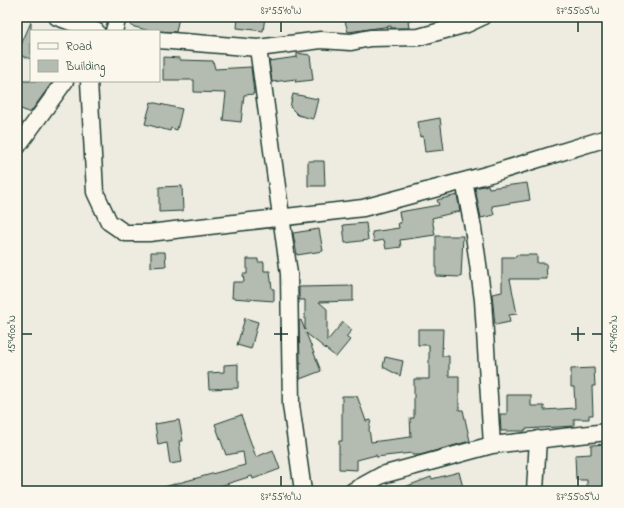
<svg xmlns="http://www.w3.org/2000/svg" width="624" height="508" font-family="'Indie Flower',sans-serif">
<style>
.building{fill:#b4bbb0;stroke:#1f3d34}
.lines{fill:none;stroke-linecap:round;stroke-linejoin:round}
.minor-casing{stroke:#1f3d34;stroke-width:19}
.minor{stroke:#fbf7ec;stroke-width:16}
.ticks{fill:none;stroke:#1f3d34;stroke-width:1.5}
.neatline{fill:none;stroke:#1f3d34;stroke-width:1.5}
.ticks-label{font-size:10px;text-anchor:middle;fill:#1f3d34}
</style>
<rect width="100%" height="100%" fill="#eeece1"/>
<filter id="ink" filterUnits="userSpaceOnUse"><feTurbulence type="fractalNoise" baseFrequency=".025" numOctaves="2"/><feDisplacementMap in="SourceGraphic" scale="8" xChannelSelector="R" yChannelSelector="G"/><feConvolveMatrix kernelMatrix="1 2 1 2 8 2 1 2 1" color-interpolation-filters="sRGB"/></filter>
<g filter="url(#ink)">
<path class="building" d="M 132,17 L 179,17 L 176,32 L 150,31 L 131,26 Z
M 238,17 L 265,17 L 263,31 L 237,28 Z
M 358,17 L 410,17 L 410,21 L 408,21 L 409,28 L 391,28 L 391,26 L 348,32 L 345,21 Z
M 31,22 L 31,59 L 17,54 Z
M 297,53 L 310,55 L 313,80 L 295,82 L 296,79 L 272,82 L 269,61 L 297,57 Z
M 163,57 L 180,58 L 180,60 L 213,61 L 215,69 L 251,67 L 254,94 L 244,95 L 241,122 L 223,120 L 226,93 L 194,92 L 194,80 L 163,80 Z
M 17,81 L 53,81 L 30,113 L 17,107 Z
M 293,94 L 318,99 L 313,119 L 298,115 L 290,107 Z
M 151,102 L 182,109 L 177,130 L 171,128 L 170,131 L 145,124 Z
M 440,118 L 444,150 L 425,152 L 423,136 L 420,137 L 418,122 Z
M 308,161 L 324,161 L 325,186 L 308,186 Z
M 527,183 L 530,200 L 492,206 L 494,215 L 481,218 L 475,188 L 488,185 L 489,188 Z
M 182,186 L 183,211 L 159,212 L 159,187 Z
M 457,195 L 460,211 L 432,218 L 435,235 L 400,240 L 401,247 L 386,249 L 384,240 L 374,242 L 372,232 L 399,228 L 398,223 L 401,223 L 399,212 L 439,205 L 437,200 Z
M 366,223 L 368,240 L 345,243 L 343,225 Z
M 319,229 L 323,251 L 297,255 L 293,233 Z
M 436,236 L 463,236 L 461,277 L 436,276 Z
M 151,252 L 165,252 L 166,266 L 151,267 Z
M 516,255 L 537,255 L 537,263 L 546,263 L 547,279 L 510,279 L 517,314 L 509,315 L 510,322 L 495,325 L 492,294 L 502,292 L 502,257 L 516,257 Z
M 247,259 L 258,259 L 258,262 L 264,262 L 264,271 L 270,271 L 272,289 L 274,289 L 274,301 L 232,298 L 233,282 L 244,282 L 243,274 L 247,274 Z
M 353,286 L 353,301 L 319,302 L 327,309 L 327,341 L 343,322 L 352,330 L 346,337 L 350,340 L 336,357 L 306,333 L 321,371 L 300,379 L 300,363 L 302,363 L 300,363 L 299,321 L 301,320 L 305,330 L 305,300 L 299,300 L 299,287 Z
M 245,318 L 258,322 L 251,349 L 237,345 Z
M 418,329 L 443,329 L 442,356 L 449,356 L 449,376 L 459,376 L 459,410 L 463,410 L 470,441 L 420,455 L 412,455 L 412,453 L 376,457 L 376,455 L 357,460 L 357,470 L 339,469 L 339,441 L 342,441 L 342,396 L 357,396 L 366,421 L 371,420 L 369,429 L 371,442 L 411,437 L 410,418 L 414,418 L 414,379 L 429,379 L 429,345 L 418,345 Z
M 385,357 L 403,361 L 400,376 L 383,367 Z
M 238,364 L 238,388 L 209,389 L 208,373 L 224,372 L 224,365 Z
M 594,368 L 595,386 L 592,386 L 593,415 L 589,415 L 589,419 L 574,419 L 574,426 L 525,429 L 525,431 L 501,431 L 500,414 L 507,414 L 507,395 L 531,395 L 531,406 L 544,406 L 544,410 L 575,408 L 574,387 L 571,387 L 571,369 Z
M 241,415 L 256,457 L 273,450 L 280,469 L 253,479 L 252,476 L 204,491 L 161,491 L 160,488 L 245,465 L 243,452 L 226,455 L 215,424 Z
M 179,420 L 183,441 L 179,441 L 182,462 L 170,464 L 167,443 L 158,445 L 155,424 Z
M 607,444 L 607,482 L 604,483 L 604,491 L 587,491 L 587,480 L 576,480 L 575,455 L 591,454 L 591,445 Z
M 459,472 L 464,491 L 397,491 L 397,490 L 431,477 L 432,479 Z"/>
<g class="lines">
<defs>
<path id="minor" d="M 57,17 L 96,31
M 114,31 L 118,17
M 159,40 L 258,48 L 321,40 L 351,42 L 370,38 L 419,37 L 467,24 L 482,17
M 258,48 L 289,274 L 291,405 L 303,491
M 89,81 L 95,192 L 109,222 L 125,233 L 149,233 L 363,208 L 490,174 L 607,138
M 17,147 L 65,81
M 464,181 L 473,228 L 483,300 L 492,445
M 353,491 L 382,475 L 492,445 L 607,432
M 535,491 L 538,439"/>
</defs>
<use href="#minor" class="minor-casing"/>
<use href="#minor" class="minor"/>
</g>
</g>
<path class="ticks" d="M 281,22 L 281,32M 578,22 L 578,32M 281,327 L 281,341M 578,327 L 578,341M 22,334 L 32,334M 274,334 L 288,334M 571,334 L 585,334M 592,334 L 602,334M 281,476 L 281,486M 578,476 L 578,486"/>
<rect width="624" height="508" fill="none" stroke="#fbf7ec" stroke-width="44"/>
<rect x="30" y="30" width="130" height="52" fill="#fbf7ec" stroke="#a3ada2"/>
<rect x="38" y="43" width="20" height="6" fill="#fbf7ec" stroke="#a3ada2"/>
<text x="66" y="50" font-size="12" fill="#1f3d34">Road</text>
<rect x="38" y="60" width="20" height="12" fill="#b4bbb0" stroke="#a3ada2"/>
<text x="66" y="70" font-size="12" fill="#1f3d34">Building</text>
<rect x="22" y="22" width="580" height="464" class="neatline"/>
<g class="ticks-label">
<text x="281" y="14">87°55'10"W</text>
<text x="578" y="14">87°55'05"W</text>
<text transform="translate(11 334) rotate(-90)" y="4">15°49'00"N</text>
<text transform="translate(613 334) rotate(-90)" y="4">15°49'00"N</text>
<text x="281" y="500">87°55'10"W</text>
<text x="578" y="500">87°55'05"W</text>
</g>
</svg>
